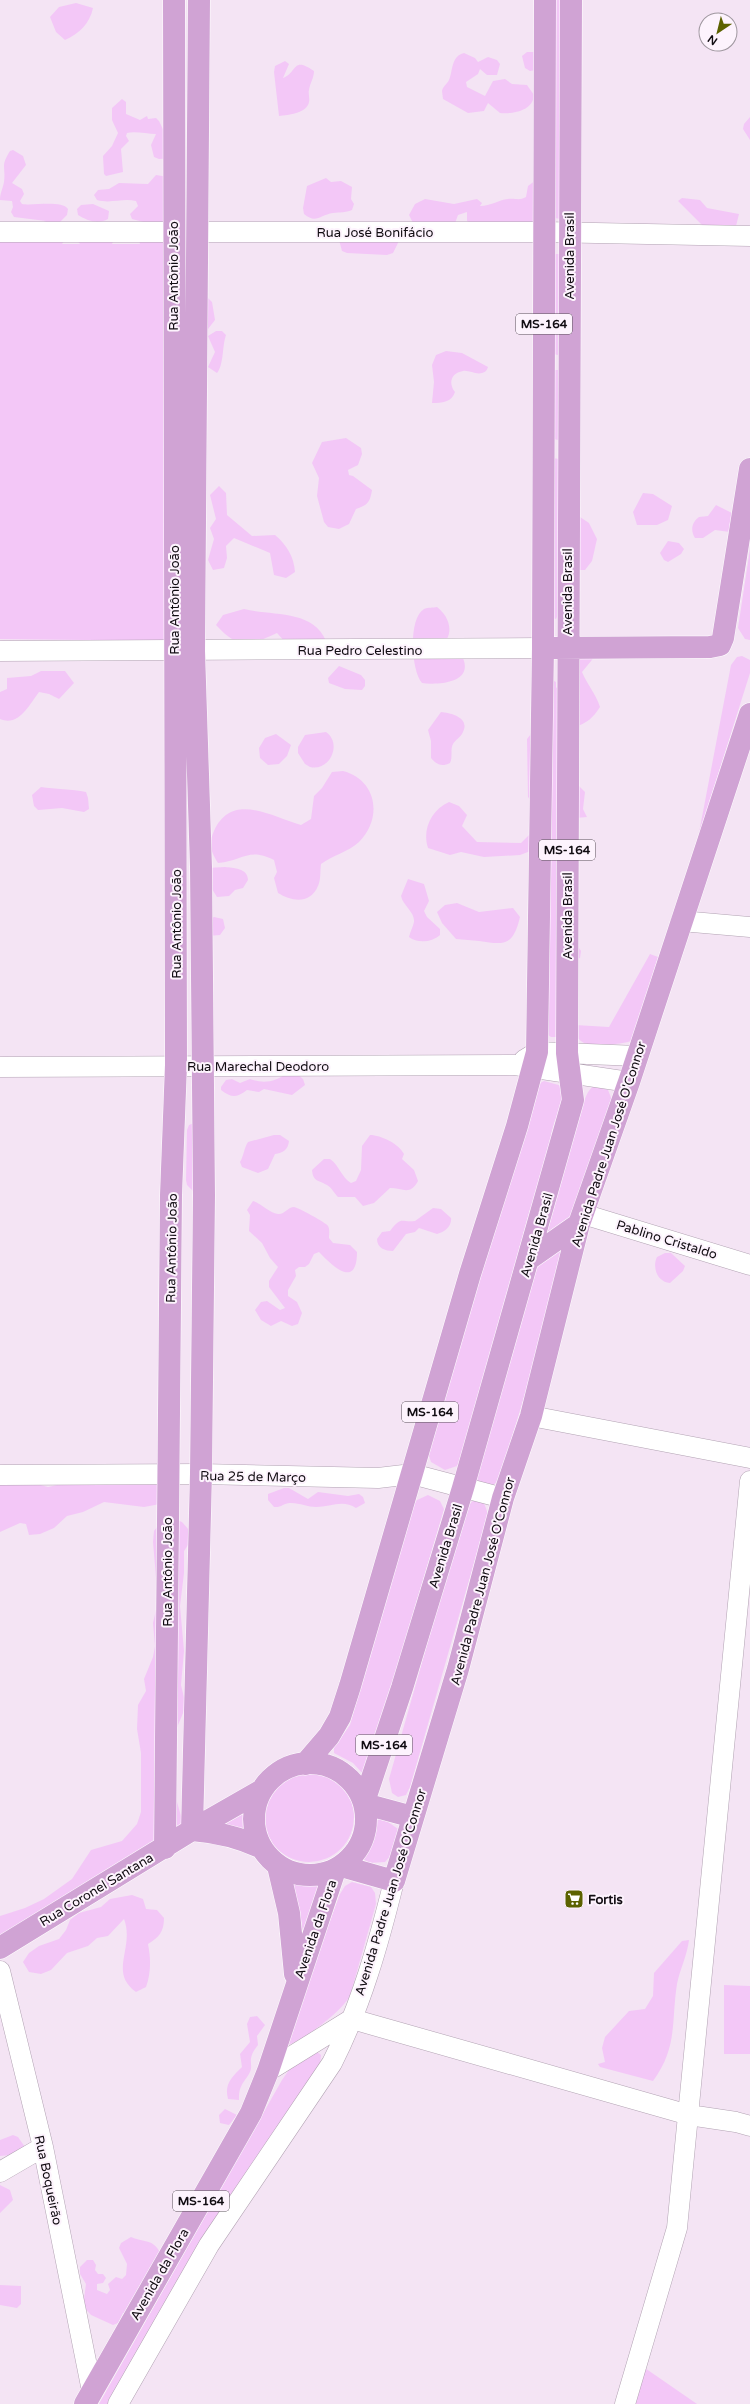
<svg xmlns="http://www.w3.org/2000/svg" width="750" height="2404" font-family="'Varela Round',sans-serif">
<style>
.green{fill:#f3c7f7}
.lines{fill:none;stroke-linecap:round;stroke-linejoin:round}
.minor-casing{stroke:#b2a3b3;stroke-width:21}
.major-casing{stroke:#fff;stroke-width:23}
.minor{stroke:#fff;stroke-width:20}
.major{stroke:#d0a3d4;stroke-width:22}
.labels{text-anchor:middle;stroke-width:4;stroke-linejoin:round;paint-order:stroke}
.shield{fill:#fdf3fd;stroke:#585158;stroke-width:1}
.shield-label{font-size:12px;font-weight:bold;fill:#110c12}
.street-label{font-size:13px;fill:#110c12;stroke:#fdf3fd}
.poi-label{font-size:13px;font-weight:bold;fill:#110c12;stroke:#fdf3fd;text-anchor:start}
</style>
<rect width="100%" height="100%" fill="#f4e4f4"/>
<path class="green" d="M 555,0 L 563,0 L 560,219 L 555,218 L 542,226 L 472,224 L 467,221 L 467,212 L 458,215 L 454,226 L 414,225 L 409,215 L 415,204 L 425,199 L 454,204 L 477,199 L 482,203 L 480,206 C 491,206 498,200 508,199 C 516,198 519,201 526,197 L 528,186 L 536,180 L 536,70 L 530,71 L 525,68 L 522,56 L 527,52 L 539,52 Z
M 76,3 L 93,8 C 90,23 79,34 65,40 L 56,32 L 50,17 L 59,7 Z
M 464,53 L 475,58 L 478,62 L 488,57 L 497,60 L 500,64 L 497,75 L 487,75 L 480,69 L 478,74 L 466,82 L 467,87 L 485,96 L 493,81 L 505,79 L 512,84 L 527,85 L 534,95 C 533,111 513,114 500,113 L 488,103 L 484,111 L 468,113 L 443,99 L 442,91 C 443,86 447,84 449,80 C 453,71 451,56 464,53 Z
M 285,61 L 289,64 L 283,78 C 298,72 292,56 314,71 C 314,78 310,83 309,90 C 308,94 310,98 309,102 C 307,113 289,115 279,116 L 274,72 L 275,66 Z
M 122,99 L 126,102 L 126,114 L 140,120 L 147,116 L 148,119 L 156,118 L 159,121 L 177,158 L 159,159 L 154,157 L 151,145 L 156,134 C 147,134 135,131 127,133 L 126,136 L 129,141 L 121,149 L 123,172 L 106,176 L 104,174 L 103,156 L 112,146 L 118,133 L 112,120 L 112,108 Z
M 750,117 L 750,140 L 743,129 L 744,124 Z
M 13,150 L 23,156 L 26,165 L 12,183 L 22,189 L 24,194 L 20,201 L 22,204 C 33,206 62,200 68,209 L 67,215 L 59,223 L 64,241 L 62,244 L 80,244 L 75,238 L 117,234 L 112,244 L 140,244 L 139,241 L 183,234 C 186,250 181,275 180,292 L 204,294 L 212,302 L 215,320 L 208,329 L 203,332 L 171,641 L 0,639 L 0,239 L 46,221 L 14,217 L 11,212 L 13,207 L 12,201 L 0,200 C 0,193 3,188 4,182 C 6,166 0,167 10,151 Z
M 156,175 L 174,178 L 180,211 L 158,226 L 132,219 L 130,214 L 138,206 L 136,201 C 122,198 111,204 97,200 L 94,195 L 98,190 L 109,189 L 119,183 L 148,184 Z
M 326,178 L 331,182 L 341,181 L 352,187 L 351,199 L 354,204 L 352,210 C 345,213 340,212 333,213 C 320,215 316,224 304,214 L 303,208 L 307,186 Z
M 682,198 L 700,200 L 707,208 L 739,214 L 736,226 L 730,227 L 702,225 L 678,201 Z
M 93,204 L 109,211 L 108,219 C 98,225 86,220 78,215 L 77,209 L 81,205 Z
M 398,237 L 398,243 L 393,253 L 387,255 L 347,253 L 342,251 L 339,240 Z
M 555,254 L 559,254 L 558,355 L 553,354 Z
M 216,331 L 222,331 L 226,335 C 222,346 224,365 217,373 L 208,367 L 215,352 L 208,336 Z
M 446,351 L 462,353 L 488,367 C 487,370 486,372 482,373 C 476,375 469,370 463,371 C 451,373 448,383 455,392 C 452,402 442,403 432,403 L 434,382 L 432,365 L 436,355 Z
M 554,370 L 559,370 L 558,440 L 554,439 Z
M 346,438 L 361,448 L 362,454 L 358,465 L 348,470 L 349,475 L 353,476 L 372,490 C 370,502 368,505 356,509 L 349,524 L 339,529 L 328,527 L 324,522 L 317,496 L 319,478 L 312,463 L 322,442 Z
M 553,458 L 559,459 L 574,513 L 589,523 L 597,539 L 592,561 L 585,570 L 579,570 L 556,619 L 553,618 Z
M 219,486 L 226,493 L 227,515 L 252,536 L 275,535 C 287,545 294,557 295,572 L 286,578 L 274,575 L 270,553 L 234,538 L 226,546 L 227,558 L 224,568 L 213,570 L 208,560 L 214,539 L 210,528 L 216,519 L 210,495 Z
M 643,493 L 653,494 L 672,506 L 668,520 L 657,525 L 637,525 L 633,512 Z
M 716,505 L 732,513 L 730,532 L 715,530 L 703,538 L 695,538 C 690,530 692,522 699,517 L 708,516 Z
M 668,541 L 679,543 L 684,549 L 681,554 L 668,562 L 664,560 L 660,553 Z
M 750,549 L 750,640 L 745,639 L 738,628 Z
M 437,607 C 447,615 453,627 447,639 C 452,645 463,655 464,661 C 471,684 435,685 422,683 C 411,671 408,618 424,609 C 428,607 433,608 437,607 Z
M 244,609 C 271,616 313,609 326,641 L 286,643 L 277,633 C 249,646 239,650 216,625 L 223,615 Z
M 596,655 L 582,672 C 587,684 596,694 600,707 C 593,718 587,723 575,727 L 578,785 L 585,792 L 583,809 L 587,817 L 576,818 L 575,942 L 581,951 L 580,958 L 574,960 L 556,1037 L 551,1037 L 548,1035 L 541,847 L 520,855 L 484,857 L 461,852 L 450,855 L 428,848 C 422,830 431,810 449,802 L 459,806 L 467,815 L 462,826 L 477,842 L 521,843 L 529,835 L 535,806 L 528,797 L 527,739 L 534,730 L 552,680 L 556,682 L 556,688 L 568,678 L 562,657 Z
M 742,656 L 750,660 L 750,673 L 698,838 L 731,665 L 737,657 Z
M 339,666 L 361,675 L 365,680 L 365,686 L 362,690 L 345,689 L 329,683 L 328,678 Z
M 41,671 L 65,671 L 74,683 L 59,699 L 49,694 L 39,692 C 29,705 19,727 0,719 L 0,692 L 7,689 L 7,678 L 31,676 Z
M 441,712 C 452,713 470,718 463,732 C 461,737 455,740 453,744 C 450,749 453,757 450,763 C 442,767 437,765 431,758 L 431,741 L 428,730 Z
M 326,732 C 343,744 329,772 310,767 L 305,764 L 298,753 L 298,747 L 305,735 Z
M 276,734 L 291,745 L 287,756 L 279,764 L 268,765 L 260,758 L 259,748 L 265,738 Z
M 343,771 C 377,780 383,818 359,842 C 348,852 333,855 321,864 C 320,871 321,880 318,886 C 310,905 291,901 278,893 L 274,878 L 277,872 L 274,860 C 248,847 243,861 218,863 C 211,852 208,844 214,831 C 232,791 272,817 301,825 L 311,819 L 314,796 L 322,788 L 332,772 Z
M 41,787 C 55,789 72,789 86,792 L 88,798 L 89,809 L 84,812 L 62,808 L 38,810 L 34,806 L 32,795 Z
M 225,867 C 233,868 248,868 248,880 L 243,888 L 235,890 L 229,896 L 217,897 L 210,886 L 207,868 Z
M 408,879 L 424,884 L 429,901 L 424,911 L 427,917 L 440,929 L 440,935 C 432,942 418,944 409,937 C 410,932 413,927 414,922 C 415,912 403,906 401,896 Z
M 457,903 L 479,912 L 513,908 L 520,917 C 513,946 505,945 479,941 C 472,940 464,940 456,939 L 442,923 L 437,912 L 445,905 Z
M 214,917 L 223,919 L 225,928 L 220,935 L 208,936 L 209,920 Z
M 650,954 L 658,957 L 633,1040 C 626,1045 591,1046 584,1043 C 576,1039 575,1032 575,1025 L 609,1027 Z
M 295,1072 L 303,1079 L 305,1085 L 292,1095 L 264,1089 L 259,1092 L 247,1090 C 236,1098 232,1098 221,1090 L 221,1087 L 226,1080 L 232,1079 L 240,1083 L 250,1079 C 263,1084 276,1082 287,1073 Z
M 544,1081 L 562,1086 L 568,1116 L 555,1120 L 551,1134 L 557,1135 L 571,1145 C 574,1135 584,1090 593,1087 C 597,1085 604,1089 608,1090 L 612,1100 L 577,1214 L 545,1240 L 550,1212 L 530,1209 L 461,1461 L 457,1466 L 445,1470 L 431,1462 L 427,1450 L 538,1084 Z
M 194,1123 L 196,1194 L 187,1185 L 186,1180 L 187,1130 L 189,1125 Z
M 274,1135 L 280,1135 L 289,1141 C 288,1150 283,1153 275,1154 L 268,1169 L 258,1173 L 242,1167 L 240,1162 C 244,1155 244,1148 248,1142 Z
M 370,1135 C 381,1135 399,1144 404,1154 L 402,1159 L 414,1170 L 418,1181 C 410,1196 403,1188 390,1188 L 374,1203 L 363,1206 L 355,1197 L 338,1197 C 334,1193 332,1188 327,1185 C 319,1180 313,1182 312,1170 L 324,1159 L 330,1159 C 339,1165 342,1178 351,1183 L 356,1181 L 361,1170 L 362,1146 Z
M 253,1201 C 262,1204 269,1213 278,1214 C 284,1215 288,1207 294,1207 C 297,1207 327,1223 328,1226 C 330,1229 329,1235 329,1238 L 333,1243 L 350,1245 L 357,1252 C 357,1289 333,1267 319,1252 L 314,1254 L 309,1264 L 305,1267 L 299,1267 L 295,1270 L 296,1276 L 288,1290 L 288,1296 L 297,1302 L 302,1313 L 298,1324 L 292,1326 L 281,1321 L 271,1326 L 261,1320 L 255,1310 L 261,1302 L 267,1301 L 280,1310 L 285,1308 L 269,1287 L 269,1281 L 278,1267 L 270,1258 L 262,1243 L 249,1231 L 250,1215 L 247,1210 Z
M 433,1208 L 441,1209 L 451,1218 C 452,1226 445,1232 437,1234 L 419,1228 L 415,1232 L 406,1234 L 393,1251 C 385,1251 377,1248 377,1239 L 382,1232 L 390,1231 C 402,1215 401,1223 415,1221 Z
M 564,1245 L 568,1251 L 499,1480 L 492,1486 L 478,1482 L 477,1478 L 536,1267 Z
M 665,1253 L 671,1253 L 685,1266 L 683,1271 L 670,1283 C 657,1282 652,1267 657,1257 Z
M 71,1482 L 157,1484 L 166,1491 L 160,1504 L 144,1507 L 104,1502 L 83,1512 L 67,1516 L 54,1528 L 40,1534 L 29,1535 L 26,1524 L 20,1523 L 0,1532 L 0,1483 L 37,1484 L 48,1487 Z
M 284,1488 L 289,1488 L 308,1499 L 318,1492 L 348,1496 L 359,1494 L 363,1497 L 365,1503 L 356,1508 C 343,1499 330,1507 316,1507 C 308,1507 300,1503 291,1503 C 285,1502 281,1508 274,1507 L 268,1500 L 268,1494 Z
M 428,1495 L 440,1501 L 444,1509 L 365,1776 L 353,1763 L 334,1753 L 334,1748 L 350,1725 L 360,1690 L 357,1686 L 414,1504 L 417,1500 Z
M 474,1500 L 484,1503 L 488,1514 L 410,1787 L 406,1795 L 398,1797 L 392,1793 L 389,1779 L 466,1507 Z
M 172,1518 L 182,1522 L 189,1530 L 190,1542 L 184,1551 L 184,1573 L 180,1606 L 184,1651 L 181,1685 L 186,1706 L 173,1737 L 177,1802 L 183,1823 L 0,1946 L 0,1916 L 25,1908 L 44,1899 L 72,1879 L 91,1850 L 122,1841 L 137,1824 L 141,1812 L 141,1753 L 137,1729 L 138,1705 L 146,1691 L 144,1679 L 153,1657 L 155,1646 L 153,1623 L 158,1601 L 153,1542 L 154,1531 L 161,1522 Z
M264 1817a45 45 0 1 1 90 0a45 45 0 1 1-90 0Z
M 248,1806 L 245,1829 L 212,1822 Z
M 381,1817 L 398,1829 L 392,1854 L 385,1862 L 369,1863 L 362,1858 L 376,1821 Z
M 287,1878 L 303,1882 L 322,1883 L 303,1932 L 299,1909 Z
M 352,1882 L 371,1887 L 375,1893 L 376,1904 L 350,1996 C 341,2012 305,2039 288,2045 L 285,2041 L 340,1894 L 345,1886 Z
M 132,1895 L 143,1899 L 146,1909 L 157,1910 L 164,1918 C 164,1932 159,1937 148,1944 C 151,1959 151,1973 146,1987 L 136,1992 C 108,1972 135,1948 124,1919 L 108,1936 L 97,1938 L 88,1946 L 67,1953 L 51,1970 L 41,1974 L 29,1972 L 23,1962 L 29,1953 L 39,1946 L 59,1939 L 66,1930 L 70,1920 L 79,1913 L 101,1907 L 110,1899 Z
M 689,1940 C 687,1956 680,1969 677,1984 C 671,2022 678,2047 653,2081 L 600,2067 L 598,2064 L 605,2062 L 602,2048 L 605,2037 L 629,2011 L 645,2009 L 653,1996 L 654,1973 L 682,1941 Z
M 724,1985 L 750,1986 L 750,2054 L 724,2054 Z
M 257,2016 L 265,2025 L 257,2036 L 258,2045 C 245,2061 255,2064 249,2074 C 242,2085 239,2086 239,2100 L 228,2099 C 224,2084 232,2077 242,2067 L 240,2054 L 250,2042 L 247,2024 L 250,2017 Z
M 317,2052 L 321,2055 L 320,2065 L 110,2404 L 99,2404 L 282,2080 L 291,2067 Z
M 225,2109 L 237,2115 L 229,2125 L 220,2123 L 219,2115 Z
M 13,2135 L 18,2137 L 25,2147 L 11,2155 L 0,2156 L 0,2140 Z
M 0,2185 L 10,2190 L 13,2200 L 0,2213 Z
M 131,2237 C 148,2244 153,2237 163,2258 L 129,2313 L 123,2313 L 118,2323 L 113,2325 L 91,2315 L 83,2306 L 86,2284 L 80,2274 L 80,2267 L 87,2260 L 93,2260 L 96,2265 L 95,2270 L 98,2274 L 103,2274 L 106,2278 L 103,2283 L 97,2284 L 97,2290 L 107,2294 L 110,2290 L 108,2284 L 116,2277 L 122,2279 L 126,2275 L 127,2264 L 119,2248 L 121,2243 Z
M 0,2285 L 21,2286 L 21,2304 L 17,2308 L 0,2305 Z
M 642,2366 L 697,2404 L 632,2404 Z"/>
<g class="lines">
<defs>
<path id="minor" d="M 0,232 L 544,232 L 750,236
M 0,651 L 543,648
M 681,921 L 750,927
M 524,1060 L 537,1052 L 638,1056
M 0,1067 L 515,1065 L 629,1082
M 583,1214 L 750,1265
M 531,1416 L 750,1458
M 0,1475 L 201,1474 L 378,1478 L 412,1474 L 503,1498
M 0,1971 L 43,2147 L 92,2391
M 268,2071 L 352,2019 L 689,2115 L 736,2122 L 750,2126
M 0,2172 L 43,2147
M 118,2404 L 209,2245 L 332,2063 C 361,2006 379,1942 394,1881
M 625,2404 L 677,2228 L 750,1481"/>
<path id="major" d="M 552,648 L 710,647 L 720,645 L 723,638 L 750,469
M 529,1259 L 579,1224
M254 1819a56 56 0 1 1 112 0a56 56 0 1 1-112 0Z
M 305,1764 L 329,1736 L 340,1717 L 350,1686 L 470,1274 L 517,1126 L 537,1052 L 543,648 L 545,0
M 364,1802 L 402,1688 L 463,1488 L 573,1100 L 567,1053 L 571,0
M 365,1804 L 413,1817
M 192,1830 L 201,1474 L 204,1195 L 201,867 L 194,651 L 199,0
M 192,1830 C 217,1832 239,1837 262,1848
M 165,1848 L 171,1195 L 176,1065 L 174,0
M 278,1866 L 289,1913 L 295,1974
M 341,1866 L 394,1881 L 458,1669 L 503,1498 L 531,1416 L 579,1224 L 629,1082 L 750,714
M 0,1948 L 192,1830 L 262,1790
M 85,2404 L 251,2113 L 268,2071 L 335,1870"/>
</defs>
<use href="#minor" class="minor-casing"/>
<use href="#major" class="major-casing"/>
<use href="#minor" class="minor"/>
<use href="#major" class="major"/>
</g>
<defs>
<symbol id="supermarket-square" viewBox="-11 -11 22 22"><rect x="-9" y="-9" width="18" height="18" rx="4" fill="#5c6200" stroke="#fdf3fd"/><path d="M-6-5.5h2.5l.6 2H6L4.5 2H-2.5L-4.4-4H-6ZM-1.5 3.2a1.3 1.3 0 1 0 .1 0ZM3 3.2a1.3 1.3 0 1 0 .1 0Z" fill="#fff"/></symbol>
</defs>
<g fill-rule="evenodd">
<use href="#supermarket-square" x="563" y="1888" width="22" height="22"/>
</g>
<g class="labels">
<g class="shield">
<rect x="516" y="314" width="56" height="20" rx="3"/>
<rect x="539" y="840" width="56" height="20" rx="3"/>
<rect x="402" y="1402" width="56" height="20" rx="3"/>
<rect x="356" y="1735" width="56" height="20" rx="3"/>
<rect x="173" y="2191" width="56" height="20" rx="3"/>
</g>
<g class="shield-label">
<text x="544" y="328">MS-164</text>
<text x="567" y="854">MS-164</text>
<text x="430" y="1416">MS-164</text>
<text x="384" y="1749">MS-164</text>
<text x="201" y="2205">MS-164</text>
</g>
<g class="street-label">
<text x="375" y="237">Rua José Bonifácio</text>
<text transform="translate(569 256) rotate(-90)" y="5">Avenida Brasil</text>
<text transform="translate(173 276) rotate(-90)" y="5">Rua Antônio João</text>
<text transform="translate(567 592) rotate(-90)" y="5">Avenida Brasil</text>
<text transform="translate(174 600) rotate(-90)" y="5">Rua Antônio João</text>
<text x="360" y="655">Rua Pedro Celestino</text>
<text transform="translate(567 916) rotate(-90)" y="5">Avenida Brasil</text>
<text transform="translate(176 924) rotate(-90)" y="5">Rua Antônio João</text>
<text x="258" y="1071">Rua Marechal Deodoro</text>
<text transform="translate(608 1144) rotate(-72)" y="5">Avenida Padre Juan José O'Connor</text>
<text transform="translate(536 1235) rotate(-74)" y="5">Avenida Brasil</text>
<text transform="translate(667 1239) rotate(17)" y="5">Pablino Cristaldo</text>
<text transform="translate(171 1248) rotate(-89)" y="5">Rua Antônio João</text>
<text transform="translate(253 1476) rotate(1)" y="5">Rua 25 de Março</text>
<text transform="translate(445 1546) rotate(-73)" y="5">Avenida Brasil</text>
<text transform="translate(167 1572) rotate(-90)" y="5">Rua Antônio João</text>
<text transform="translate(482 1581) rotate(-75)" y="5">Avenida Padre Juan José O'Connor</text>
<text transform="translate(96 1889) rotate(-31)" y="5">Rua Coronel Santana</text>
<text transform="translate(390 1892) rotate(-73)" y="5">Avenida Padre Juan José O'Connor</text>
<text transform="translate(315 1929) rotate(-71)" y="5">Avenida da Flora</text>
<text transform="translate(49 2180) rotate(78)" y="5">Rua Boqueirão</text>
<text transform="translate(159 2274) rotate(-60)" y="5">Avenida da Flora</text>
</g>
<g class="poi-label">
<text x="588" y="1904">Fortis</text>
</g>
</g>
<g transform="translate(718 32) rotate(215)"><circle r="19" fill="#fdf3fd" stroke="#9f979f"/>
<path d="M0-3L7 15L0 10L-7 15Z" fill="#5c6200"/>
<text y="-6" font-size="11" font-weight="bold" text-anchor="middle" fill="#110c12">N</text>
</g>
</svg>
